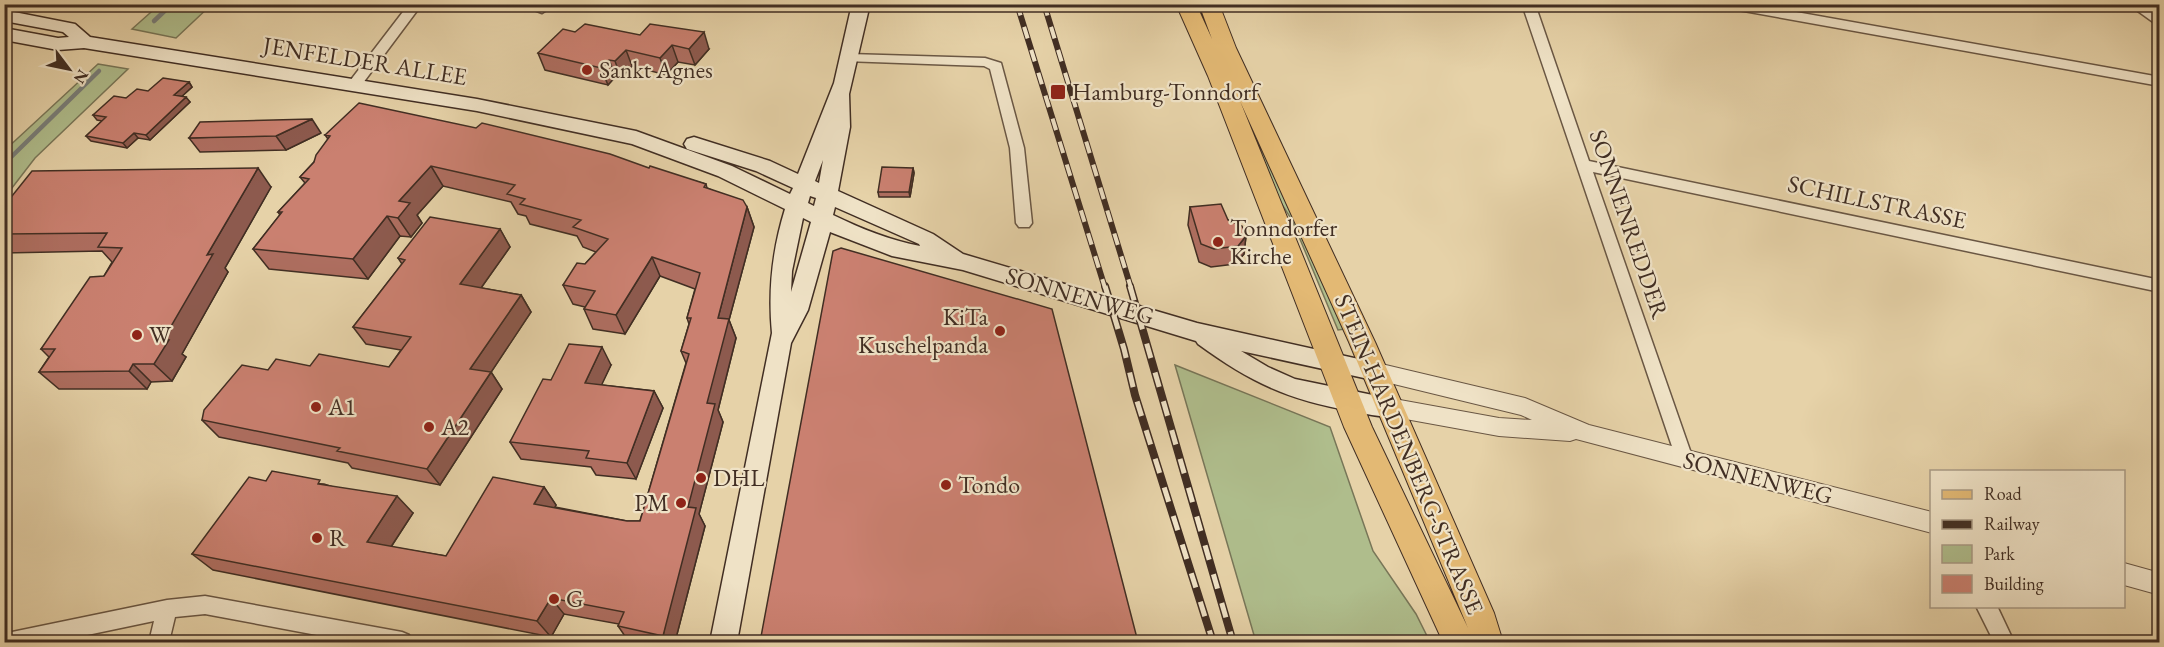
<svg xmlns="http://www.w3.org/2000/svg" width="2164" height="647" font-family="'EB Garamond',serif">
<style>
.green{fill:#afbd8c;stroke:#787658;stroke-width:1.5}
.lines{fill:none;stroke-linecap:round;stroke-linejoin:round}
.stream{stroke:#787e7a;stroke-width:4.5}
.minor-casing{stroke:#6a5744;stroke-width:3}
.tertiary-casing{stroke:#6a5744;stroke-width:2}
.secondary-casing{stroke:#412e23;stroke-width:3}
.primary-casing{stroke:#412e23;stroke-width:2}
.minor{fill:#efe2c6;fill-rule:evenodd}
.tertiary{fill:#efe2c6;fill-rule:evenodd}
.secondary{fill:#efe2c6;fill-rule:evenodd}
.primary{fill:#e3b974;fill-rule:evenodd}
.rail-far1-casing{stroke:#412e23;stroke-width:6}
.rail-casing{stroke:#412e23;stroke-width:8}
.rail-far1{stroke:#efe2c6;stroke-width:4;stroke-dasharray:12;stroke-linecap:butt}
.rail{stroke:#efe2c6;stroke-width:5;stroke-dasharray:15;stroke-linecap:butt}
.wall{fill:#ae6e60;stroke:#412e23;stroke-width:1.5}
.shaded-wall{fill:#8d5a4e;stroke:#412e23;stroke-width:1.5}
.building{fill:#ca8070;stroke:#412e23;stroke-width:1.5}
.poi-dot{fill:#8f2418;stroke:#efe2c6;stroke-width:2}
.labels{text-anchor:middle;stroke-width:4.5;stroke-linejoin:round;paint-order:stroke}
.street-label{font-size:24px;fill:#412e23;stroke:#efe2c6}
.poi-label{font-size:24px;fill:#412e23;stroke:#efe2c6;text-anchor:start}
</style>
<rect width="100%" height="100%" fill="#e6d2a8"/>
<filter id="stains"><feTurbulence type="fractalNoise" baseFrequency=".00333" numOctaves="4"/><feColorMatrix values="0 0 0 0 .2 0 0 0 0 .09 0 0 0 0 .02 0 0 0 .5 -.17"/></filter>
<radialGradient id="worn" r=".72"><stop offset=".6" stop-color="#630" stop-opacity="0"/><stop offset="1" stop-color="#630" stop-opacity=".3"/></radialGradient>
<path class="green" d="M 159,5 L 159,4 L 211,5 L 176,38 L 132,29 Z
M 98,64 L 128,69 L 35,158 L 5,197 L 5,150 Z
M 1238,88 L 1346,329 L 1338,330 L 1292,220 L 1274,192 L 1234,90 Z
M 1175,365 L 1330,427 L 1373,551 L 1416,614 L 1430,642 L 1256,642 Z"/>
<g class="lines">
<path class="stream" d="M 154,21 L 172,4
M 4,164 L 99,71"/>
<defs>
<path id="minor" d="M 409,4 L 422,4 L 360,87 L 350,87 L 348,84 L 350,81 Z
M 519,4 L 541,4 L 548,9 L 542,13 Z
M 1522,4 L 1535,4 L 1589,161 L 2160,280 L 2160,292 L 1593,172 L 1693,459 L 1690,464 L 1684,467 L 1678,464 Z
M 1721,4 L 1752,4 L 2160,77 L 2160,86 L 1727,8 Z
M 2128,4 L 2143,4 L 2160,16 L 2160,27 Z
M 849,54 L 985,58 L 1001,63 L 1024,148 L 1032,223 L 1029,227 L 1019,227 L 1016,223 L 1010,148 L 990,69 L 984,66 L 844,61 L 842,58 L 844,55 Z
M 205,596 L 402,632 L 409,635 L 412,642 L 354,642 L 205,614 L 175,617 L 169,642 L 149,642 L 154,621 L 54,642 L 4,642 L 5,635 L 12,632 L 167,600 Z
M 1976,606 L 1997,606 L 2014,642 L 1994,642 Z"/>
<path id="tertiary" d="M 1373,362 L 1525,398 L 1589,425 L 1932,512 L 1932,533 L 1576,439 L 1570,441 L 1499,436 L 1389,416 L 1381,413 L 1378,407 L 1381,401 L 1389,398 L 1499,418 L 1532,420 L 1521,415 L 1365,377 L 1362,371 L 1365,365 Z
M 2124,563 L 2160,573 L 2160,595 L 2124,585 Z"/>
<path id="secondary" d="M 852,4 L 870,4 L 849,94 L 850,127 L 838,191 L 933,234 L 963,254 L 1197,323 L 1381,364 L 1385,371 L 1381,378 L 1373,380 L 1241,351 L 1268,367 L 1295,379 L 1397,400 L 1401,407 L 1397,414 C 1383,419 1367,414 1352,411 C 1288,400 1250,382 1198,344 L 1196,341 L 963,270 L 892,256 L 830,232 L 808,310 L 791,343 L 737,642 L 710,642 L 772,333 C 768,290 772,251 785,209 L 718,176 L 632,144 L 477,111 L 84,48 L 58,50 L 4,40 L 4,28 L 58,38 L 69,37 L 63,32 L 4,21 L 4,10 L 75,24 L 90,37 L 477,99 L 636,131 L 732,166 L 790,194 L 793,188 L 756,171 L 687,149 L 684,144 L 687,139 L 694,137 L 770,161 L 798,174 L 834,83 ZM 823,160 L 819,183 L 815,181 ZM 810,196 L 816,198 L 814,206 L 808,203 ZM 835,207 L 919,244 L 920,246 C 889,240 862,229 833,215 ZM 803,218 L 811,222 L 791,292 L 792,271 Z"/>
<path id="primary" d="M 1176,4 L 1196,4 L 1212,39 L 1199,4 L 1219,4 L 1236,48 L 1375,342 L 1494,613 L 1503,642 L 1443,642 L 1344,427 L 1208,76 ZM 1240,101 L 1349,342 L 1468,628 L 1372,427 Z"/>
</defs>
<use href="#minor" class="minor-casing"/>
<use href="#tertiary" class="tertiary-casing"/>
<use href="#secondary" class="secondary-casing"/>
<use href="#primary" class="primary-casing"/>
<use href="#minor" class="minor"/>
<use href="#tertiary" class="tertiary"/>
<use href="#secondary" class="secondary"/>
<use href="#primary" class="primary"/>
<defs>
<path id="rail-far1" d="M 1017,4 L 1105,288
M 1044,4 L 1131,288"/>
<path id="rail" d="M 1105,286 L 1124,349 L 1135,395 L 1213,642
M 1130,286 L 1233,642"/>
</defs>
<use href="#rail-far1" class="rail-far1-casing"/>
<use href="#rail" class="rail-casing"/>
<use href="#rail-far1" class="rail-far1"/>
<use href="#rail" class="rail"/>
</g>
<path class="wall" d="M 114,4 L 145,4 L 141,8 Z
M 575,32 L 709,49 L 695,65 L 678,62 L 666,75 L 632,66 L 621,78 L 616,76 L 608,85 L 545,70 L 538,53 Z
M 189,82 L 192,87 L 182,96 L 190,102 L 150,140 L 138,138 L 127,148 L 91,141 L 86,136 L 102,121 L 97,120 L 93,115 L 126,98 Z
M 321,133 L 286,150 L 200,152 L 189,138 Z
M 325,135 L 649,168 L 706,184 L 707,188 L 747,207 L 754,227 L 729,320 L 736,338 L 718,410 L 723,422 L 699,514 L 705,526 L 675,642 L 629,642 L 618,626 L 619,624 L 564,614 L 551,637 L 213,570 L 192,554 L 266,481 L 324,484 L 413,513 L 391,547 L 446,556 L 544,487 L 556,505 L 555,507 L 627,521 L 640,521 L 686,363 L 681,351 L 689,324 L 687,318 L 695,289 L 660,276 L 625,334 L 593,329 L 584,309 L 585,307 L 573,304 L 563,285 L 585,264 L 596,252 L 583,247 L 577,236 L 530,224 L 526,216 L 518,214 L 511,202 L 443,186 L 417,215 L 422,223 L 411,237 L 400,236 L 368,279 L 269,269 L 253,249 L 280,215 L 278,212 L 305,183 L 300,177 L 314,162 L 328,139 Z
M 913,168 L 914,173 L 910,197 L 879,197 L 878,192 Z
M 271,187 L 225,268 L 228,272 L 182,354 L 186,357 L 172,381 L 151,382 L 147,389 L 59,389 L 39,372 L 49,357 L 41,349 L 104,276 L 112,262 L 102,251 L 4,253 L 4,206 Z
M 1190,207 L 1228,220 L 1246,236 L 1244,254 L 1235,264 L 1211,267 L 1199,262 L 1188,225 Z
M 500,229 L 510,247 L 481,288 L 521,295 L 531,312 L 491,372 L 502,389 L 440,485 L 352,468 L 348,463 L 219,437 L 202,420 L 268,370 L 310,366 L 389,367 L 401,350 L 366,344 L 353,327 L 402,264 L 398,258 Z
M 611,365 L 601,385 L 654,391 L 663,408 L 636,479 L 596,475 L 591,467 L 521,459 L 510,442 L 551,380 Z"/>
<path class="shaded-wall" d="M 704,32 L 709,49 L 695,65 L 689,49 Z
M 672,45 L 678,62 L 666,75 L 660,58 Z
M 626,50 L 632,66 L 621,78 L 615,61 Z
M 609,60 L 616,76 L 608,85 L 601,68 Z
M 189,82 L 192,87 L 178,100 L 174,95 Z
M 186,97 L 190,102 L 150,140 L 146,135 Z
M 312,119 L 321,133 L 286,150 L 276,136 Z
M 134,133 L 138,138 L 127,148 L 123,143 Z
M 431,166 L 443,186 L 417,215 L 422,223 L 411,237 L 398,218 L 399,201 Z
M 258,168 L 271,187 L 225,268 L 228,272 L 182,354 L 186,357 L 172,381 L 154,364 L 163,340 L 207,255 Z
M 913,168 L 914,173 L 910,197 L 909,192 Z
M 747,207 L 754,227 L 729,320 L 736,338 L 718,410 L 723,422 L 699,514 L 705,526 L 675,642 L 667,642 L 663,636 L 707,403 L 718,318 Z
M 387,216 L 400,236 L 368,279 L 353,259 Z
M 500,229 L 510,247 L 471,302 L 460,284 Z
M 1246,236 L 1244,254 L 1235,264 L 1238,246 Z
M 652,257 L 660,276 L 625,334 L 616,315 Z
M 521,295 L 531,312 L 482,386 L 470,369 Z
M 602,347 L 611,365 L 594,401 L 585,383 Z
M 133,364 L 151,382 L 147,389 L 129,371 Z
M 491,372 L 502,389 L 440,485 L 427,469 Z
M 654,391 L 663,408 L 636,479 L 627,463 Z
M 544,487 L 556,505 L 547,521 L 534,504 Z
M 397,496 L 413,513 L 383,559 L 367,542 Z
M 551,598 L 564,614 L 551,637 L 537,621 Z"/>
<path class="building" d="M 585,24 L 640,35 L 650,24 L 704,32 L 689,49 L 672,45 L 660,58 L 626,50 L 615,61 L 609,60 L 601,68 L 538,53 L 563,29 L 575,32 Z
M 163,78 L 189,82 L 174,95 L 186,97 L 146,135 L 134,133 L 123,143 L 86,136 L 106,117 L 93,115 L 114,96 L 126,98 L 137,89 L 148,91 Z
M 359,103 L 476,128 L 482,123 L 610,154 L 649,168 L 650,166 L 706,184 L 704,187 L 743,200 L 747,207 L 718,318 L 729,319 L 707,403 L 715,404 L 688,507 L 696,508 L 663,636 L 618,626 L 624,612 L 551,598 L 537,621 L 192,554 L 249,477 L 266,481 L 272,471 L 320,480 L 318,484 L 397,496 L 367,542 L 446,556 L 493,477 L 544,487 L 534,504 L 627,521 L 640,521 L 689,354 L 681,351 L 691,318 L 687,318 L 700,273 L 652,257 L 616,315 L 584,309 L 595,291 L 563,285 L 577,263 L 585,264 L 608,239 L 573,227 L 581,220 L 520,204 L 525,199 L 507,194 L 515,185 L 431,166 L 399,201 L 410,203 L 398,218 L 387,216 L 353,259 L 253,249 L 282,212 L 278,212 L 309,179 L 300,177 L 314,162 L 316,155 L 330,136 L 325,135 Z
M 312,119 L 276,136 L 189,138 L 200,122 Z
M 882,167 L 913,168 L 909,192 L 878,192 Z
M 258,168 L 207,255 L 213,254 L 163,340 L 169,340 L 154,364 L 133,364 L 129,371 L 39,372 L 55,349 L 41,349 L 90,277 L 104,276 L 122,248 L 98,247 L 107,233 L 4,234 L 4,206 L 32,171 Z
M 1221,204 L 1228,220 L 1242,226 L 1246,236 L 1238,246 L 1214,249 L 1201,244 L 1190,207 Z
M 430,217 L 500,229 L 460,284 L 521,295 L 470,369 L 491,372 L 427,469 L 337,451 L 340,448 L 202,420 L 204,410 L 242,365 L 268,370 L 276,359 L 310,366 L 319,354 L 389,367 L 411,337 L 353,327 L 405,260 L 398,258 Z
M 841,248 L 1052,309 L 1138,642 L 760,642 L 833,251 Z
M 569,344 L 602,347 L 585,383 L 654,391 L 627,463 L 586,458 L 589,451 L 510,442 L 543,379 L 551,380 Z"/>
<g class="poi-dot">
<circle cx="587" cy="70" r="6"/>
<rect x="1050" y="84" width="16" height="16" rx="3"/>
<circle cx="1218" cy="242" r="6"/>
<circle cx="1000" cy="331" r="6"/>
<circle cx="137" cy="335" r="6"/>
<circle cx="316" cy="407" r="6"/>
<circle cx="429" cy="427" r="6"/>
<circle cx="701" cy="478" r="6"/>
<circle cx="946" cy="485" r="6"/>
<circle cx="681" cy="503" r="6"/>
<circle cx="317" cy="538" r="6"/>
<circle cx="554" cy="599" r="6"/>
</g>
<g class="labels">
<g class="street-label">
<text transform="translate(365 61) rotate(9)" y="8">JENFELDER ALLEE</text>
<text transform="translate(1877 202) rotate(12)" y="8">SCHILLSTRASSE</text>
<text transform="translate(1629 224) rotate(71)" y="8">SONNENREDDER</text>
<text transform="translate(1080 296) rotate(16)" y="8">SONNENWEG</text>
<text transform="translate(1409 454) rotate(67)" y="8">STEIN-HARDENBERG-STRASSE</text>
<text transform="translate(1758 478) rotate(14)" y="8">SONNENWEG</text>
</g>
<g class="poi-label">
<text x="599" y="78">Sankt Agnes</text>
<text x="1072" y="100">Hamburg-Tonndorf</text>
<text x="1230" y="236">Tonndorfer<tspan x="1230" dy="28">Kirche</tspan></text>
<text x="988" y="325" text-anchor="end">KiTa<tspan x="988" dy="28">Kuschelpanda</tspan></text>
<text x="149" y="343">W</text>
<text x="328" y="415">A1</text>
<text x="441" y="435">A2</text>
<text x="713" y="486">DHL</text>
<text x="958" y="493">Tondo</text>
<text x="669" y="511" text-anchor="end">PM</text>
<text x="329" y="546">R</text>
<text x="566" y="607">G</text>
</g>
</g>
<rect width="2164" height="647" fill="none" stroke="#e6d2a8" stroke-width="24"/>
<rect x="6" y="6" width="2152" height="635" fill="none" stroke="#412e23" stroke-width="3"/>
<rect x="12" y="12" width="2140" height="623" fill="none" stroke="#412e23" stroke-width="1.5"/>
<rect x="1930" y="470" width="195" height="138" fill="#efe2c6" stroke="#a99a85" stroke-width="1.5"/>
<rect x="1942" y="490" width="30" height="9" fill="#e3b974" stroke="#a99a85" stroke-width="1.5"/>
<text x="1984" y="500" font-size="18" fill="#412e23">Road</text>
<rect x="1942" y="520" width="30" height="9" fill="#412e23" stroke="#a99a85" stroke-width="1.5"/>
<text x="1984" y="530" font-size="18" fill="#412e23">Railway</text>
<rect x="1942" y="545" width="30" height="18" fill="#afbd8c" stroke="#a99a85" stroke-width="1.5"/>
<text x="1984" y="560" font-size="18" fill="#412e23">Park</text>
<rect x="1942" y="575" width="30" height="18" fill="#ca8070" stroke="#a99a85" stroke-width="1.5"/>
<text x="1984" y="590" font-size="18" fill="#412e23">Building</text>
<g transform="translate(69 69) rotate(122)" stroke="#efe2c6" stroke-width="4.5" paint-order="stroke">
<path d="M0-4.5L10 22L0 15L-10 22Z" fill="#412e23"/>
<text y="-9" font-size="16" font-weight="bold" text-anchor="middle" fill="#412e23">N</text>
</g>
<rect width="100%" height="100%" filter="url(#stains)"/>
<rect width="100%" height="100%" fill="url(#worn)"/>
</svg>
